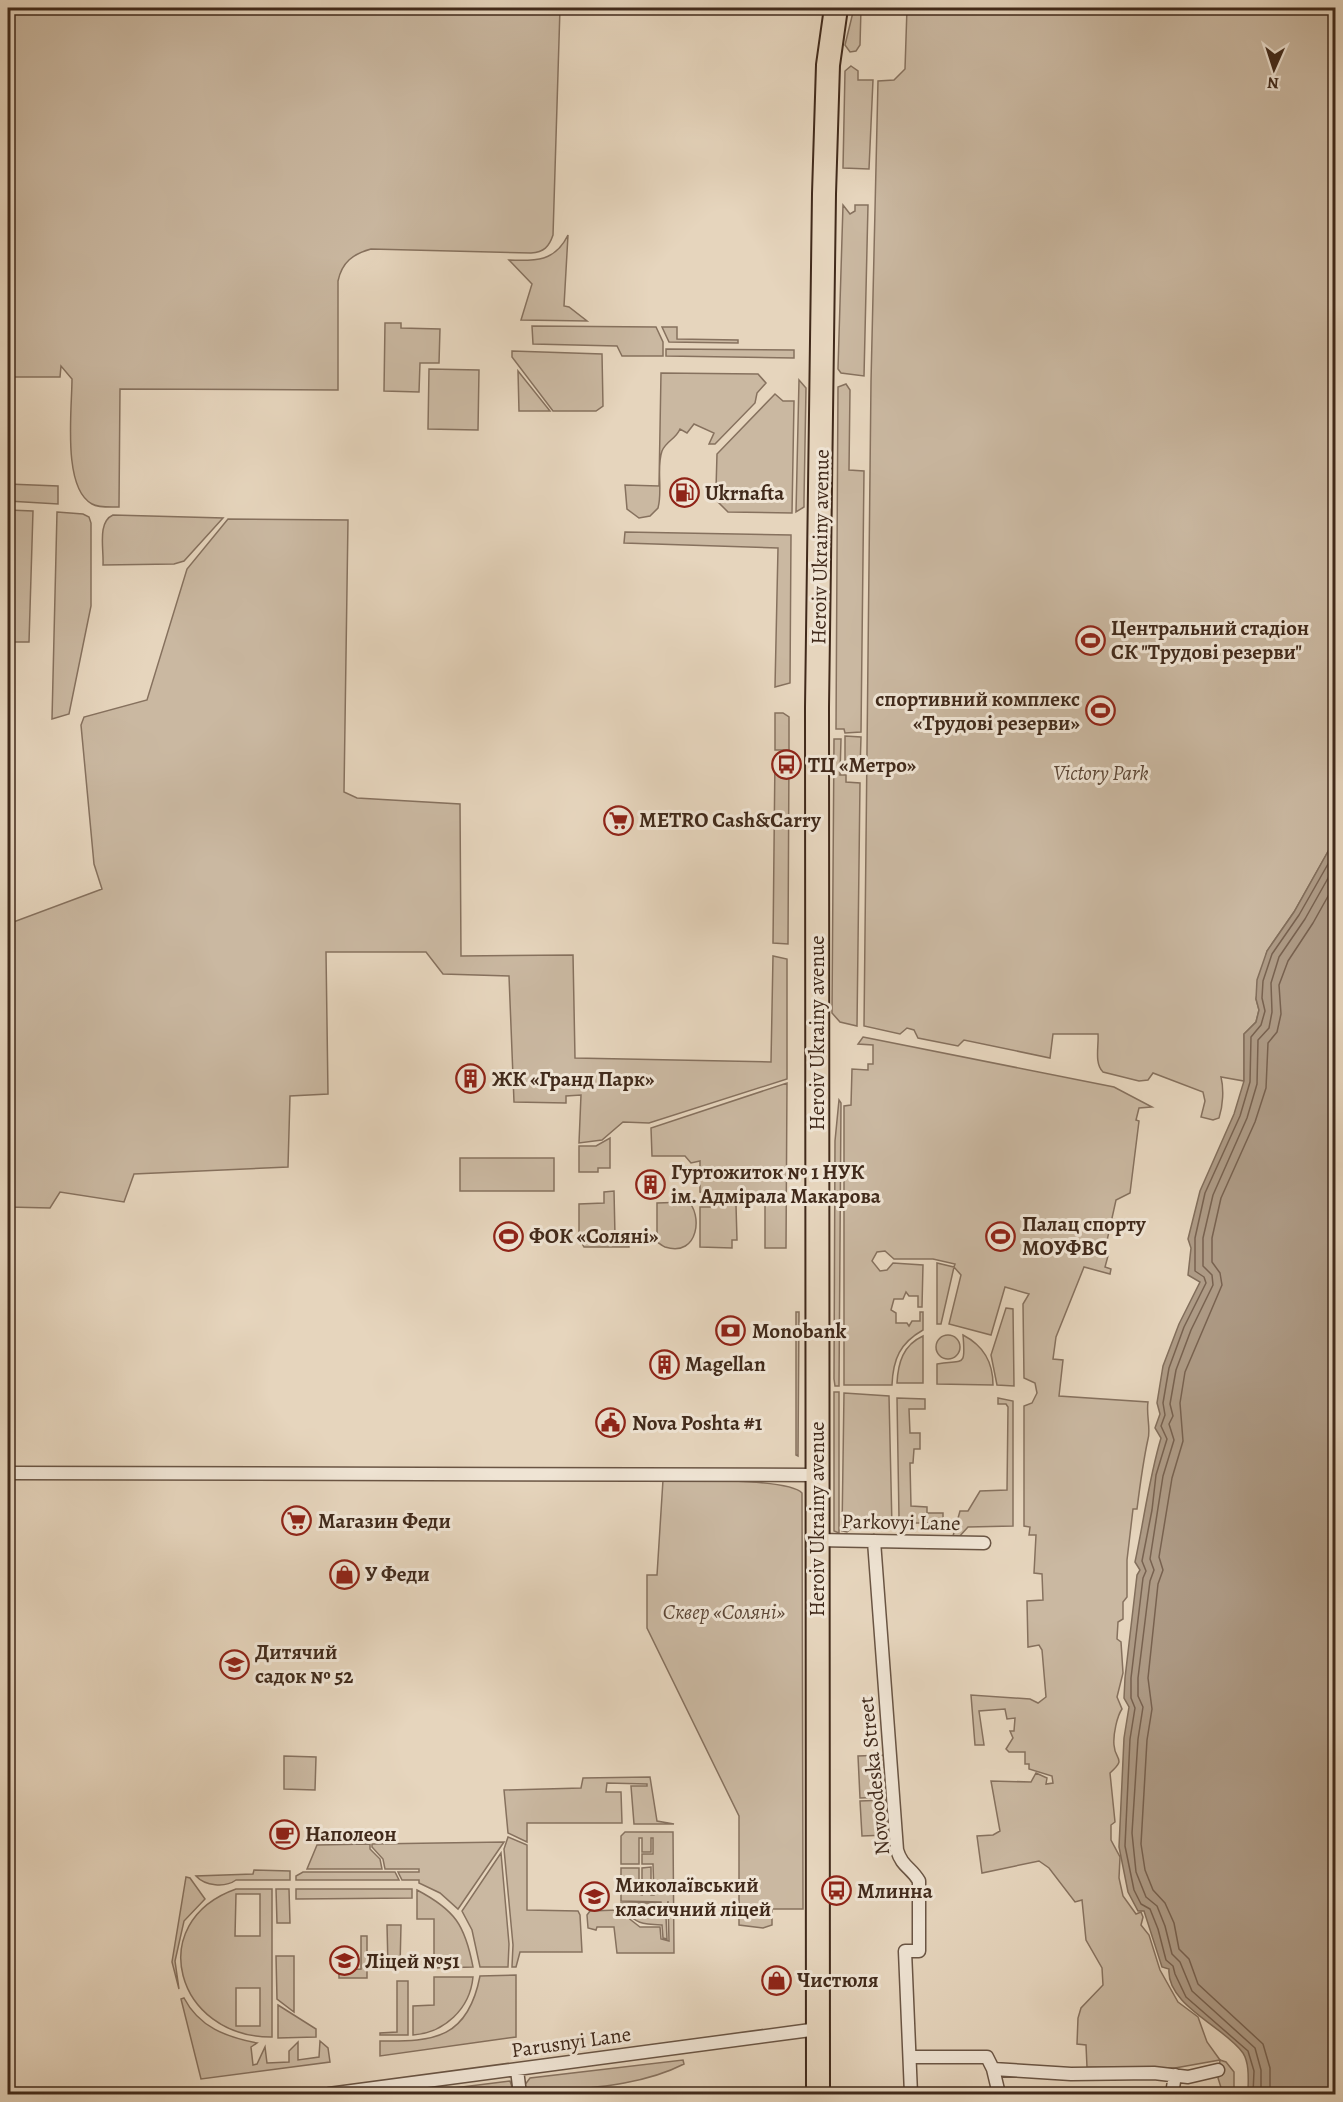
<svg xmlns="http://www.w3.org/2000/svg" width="1343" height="2102" font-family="Alegreya,serif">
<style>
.green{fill:#cab8a1;stroke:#86715e;stroke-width:1.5;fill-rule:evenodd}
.water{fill:#ae9b86;stroke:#826e5b;stroke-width:1.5}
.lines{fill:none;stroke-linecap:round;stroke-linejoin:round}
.shore{stroke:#786250;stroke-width:1.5}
.street-casing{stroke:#6a5544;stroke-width:15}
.highway-casing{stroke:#412a1b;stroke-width:26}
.street{stroke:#efe4d4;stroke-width:12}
.highway{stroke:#e6d5bd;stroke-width:22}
.labels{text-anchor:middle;stroke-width:6;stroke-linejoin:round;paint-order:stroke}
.poi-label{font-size:21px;font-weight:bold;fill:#412a1b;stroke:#efe4d4;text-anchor:start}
.street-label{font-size:21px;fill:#412a1b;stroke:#efe4d4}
.park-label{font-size:21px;font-style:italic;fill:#5c4636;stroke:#efe4d4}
</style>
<rect width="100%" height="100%" fill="#e6d5bd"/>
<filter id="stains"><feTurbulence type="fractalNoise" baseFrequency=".00333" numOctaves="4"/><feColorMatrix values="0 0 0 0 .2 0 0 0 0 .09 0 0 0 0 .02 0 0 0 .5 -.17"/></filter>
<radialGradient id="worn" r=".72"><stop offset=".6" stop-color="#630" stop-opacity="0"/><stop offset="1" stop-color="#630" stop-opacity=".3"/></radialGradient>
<path class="green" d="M 8,8 L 560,8 L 553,235 C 549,247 544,252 531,253 L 371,249 C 353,254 342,262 338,281 L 338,390 L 120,389 L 119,507 C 111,507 99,508 92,504 C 62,488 72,409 72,379 L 61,366 L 60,377 L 8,377 Z
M 854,8 L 861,8 L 860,45 L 856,51 L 850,52 L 845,45 Z
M 907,8 L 1335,8 L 1335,839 L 1294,912 L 1267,951 L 1256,999 L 1259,1010 L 1256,1022 L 1244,1034 L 1244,1081 L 1221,1077 C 1224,1089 1223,1106 1219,1118 L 1213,1120 L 1201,1117 L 1205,1101 L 1203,1092 L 1153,1073 L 1148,1080 L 1139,1081 L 1103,1072 C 1094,1063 1099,1046 1098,1034 L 1053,1034 L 1050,1058 L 964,1040 L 958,1046 L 918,1038 L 914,1030 L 907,1028 L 900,1034 L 864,1026 L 871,382 L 878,81 L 894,80 L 905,69 Z
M 851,66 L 858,71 L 858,80 L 873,80 L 869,169 L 843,168 L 845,71 Z
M 843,205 L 850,214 L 855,211 L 855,205 L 868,205 L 864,376 L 841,373 L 838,369 Z
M 568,235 L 564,306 L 569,307 L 587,321 L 521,320 L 532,284 L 509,260 C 535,261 555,262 568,235 Z
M 385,323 L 401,323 L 401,328 L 440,329 L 439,363 L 420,363 L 419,392 L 384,391 Z
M 532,326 L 656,327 L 663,342 L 663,356 L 622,356 L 617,346 L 533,344 Z
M 662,327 L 677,327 L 677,339 L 738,340 L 738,343 L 669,342 Z
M 666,349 L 794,350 L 794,358 L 666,356 Z
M 512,351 L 602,354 L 603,406 L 596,411 L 553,411 L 512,357 Z
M 429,369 L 479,370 L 478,430 L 428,429 Z
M 518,371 L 550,411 L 519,411 Z
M 661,373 L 758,374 L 766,383 L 757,393 L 755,403 L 715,444 L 709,444 L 714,433 L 694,424 L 687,433 L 680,429 C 676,439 666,441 662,451 C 656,468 663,490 658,508 L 650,516 L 639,518 L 627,509 L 625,485 L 659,486 Z
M 799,380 L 806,388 L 804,500 L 804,507 L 796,512 Z
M 846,384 L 850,390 L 849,470 L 864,471 L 861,732 L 845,733 L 844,729 L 836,729 L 838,387 Z
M 775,394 L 783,401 L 794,401 L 792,513 L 728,512 L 717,501 L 720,500 L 721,489 L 716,489 L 717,454 Z
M 8,484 L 58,486 L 58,504 L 8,501 Z
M 8,510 L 33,511 L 29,642 L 8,642 Z
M 57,512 L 83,514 L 89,517 L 91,523 L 91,606 L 69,714 L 52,719 Z
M 113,515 L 223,518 L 184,561 L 174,564 L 103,565 C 104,549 97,522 113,515 Z
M 228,519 L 348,520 L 344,792 L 357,798 L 460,804 L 461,956 L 573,955 L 575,1058 L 771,1062 L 773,956 L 787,959 L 787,1079 L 649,1123 L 623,1122 L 602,1140 L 579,1143 L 581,1095 L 566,1096 L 566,1103 L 514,1102 L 509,976 L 443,974 L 426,952 L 326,952 L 328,1094 L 290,1096 L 288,1167 L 134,1174 L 124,1202 L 60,1192 L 50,1208 L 8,1207 L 8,924 L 102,889 L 94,864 L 81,725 L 84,717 L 147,700 L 187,569 Z
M 625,532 L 791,535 L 790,683 L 775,687 L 778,548 L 624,543 Z
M 775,713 L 783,713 L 789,717 L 789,750 L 775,750 Z
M 845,736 L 861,737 L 860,770 L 845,770 Z
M 834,739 L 841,739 L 840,775 L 846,775 L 846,782 L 860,783 L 857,1026 L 840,1022 L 832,1013 Z
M 775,756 L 789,756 L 788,944 L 773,943 Z
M 863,1037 L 1114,1087 L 1152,1107 L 1139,1108 L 1136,1120 L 1139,1121 L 1130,1193 L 1116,1200 L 1104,1254 L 1108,1256 L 1105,1267 L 1111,1269 L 1110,1274 L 1084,1267 L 1056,1337 L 1053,1359 L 1063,1360 L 1059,1396 L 1148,1402 C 1146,1415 1151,1429 1148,1439 C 1143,1462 1140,1485 1137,1509 L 1133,1509 L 1127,1560 L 1127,1597 L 1123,1602 L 1123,1619 L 1118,1622 L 1117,1639 L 1121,1642 L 1123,1673 L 1117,1697 L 1122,1709 C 1117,1716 1113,1735 1114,1745 C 1115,1761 1127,1758 1110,1773 L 1115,1822 L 1111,1825 L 1111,1840 L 1120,1857 L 1119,1878 L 1123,1896 L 1136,1914 L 1141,1912 L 1143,1917 L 1141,1925 L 1149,1935 L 1160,1970 L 1178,2002 L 1198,2017 L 1207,2042 L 1220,2060 L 1226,2062 L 1234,2072 L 1234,2094 L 1223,2094 L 1218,2078 L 1220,2060 L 1175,2068 L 1087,2067 L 1086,2045 L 1077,2044 L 1078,2018 L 1081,2008 L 1103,1985 L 1102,1968 L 1086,1940 L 1082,1900 L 1075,1902 L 1049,1868 L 1039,1861 L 982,1873 L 977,1836 L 993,1835 L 1000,1831 L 991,1781 L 1031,1782 L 1036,1773 L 1047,1778 L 1046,1784 L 1053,1783 L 1052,1776 L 1029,1769 L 1029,1764 L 1025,1764 L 1025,1752 L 1009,1752 L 1006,1749 L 1013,1738 L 1010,1731 L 1014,1731 L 1015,1718 L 1007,1719 L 1005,1709 L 979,1711 L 984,1745 L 975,1745 L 971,1695 L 1030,1699 L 1038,1703 L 1046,1697 L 1042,1650 L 1039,1645 L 1028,1647 L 1027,1601 L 1043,1600 L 1042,1574 L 1034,1573 L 1036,1535 L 1029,1535 L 1030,1527 L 1024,1526 L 1024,1406 L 1032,1403 L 1037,1393 L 1035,1383 L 1024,1378 L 1023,1304 L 1029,1294 L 1005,1287 L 991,1335 L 949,1324 L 961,1275 L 954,1267 L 941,1324 L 937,1324 L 937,1263 L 954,1267 L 955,1264 L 933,1259 L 894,1259 L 885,1251 L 877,1252 L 872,1261 L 880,1271 L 887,1270 L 893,1263 L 923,1265 L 922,1307 L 918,1307 L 918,1296 L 909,1296 L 906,1292 L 903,1299 L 894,1299 L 891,1310 L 896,1313 L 896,1323 L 907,1323 L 909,1326 L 912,1321 L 920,1321 L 920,1312 L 923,1312 L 923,1330 C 900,1343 893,1359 892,1385 L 844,1385 L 844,1106 L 851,1105 L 852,1069 L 868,1070 L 868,1064 L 873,1064 L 873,1045 L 858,1044 Z
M 787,1083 L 786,1248 L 765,1248 L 765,1199 L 747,1198 L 736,1205 L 737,1240 L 732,1240 L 732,1248 L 700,1247 L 700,1207 L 711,1207 L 711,1193 L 700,1192 L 700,1161 L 691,1163 L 685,1156 L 652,1156 L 651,1128 Z
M 839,1100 L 841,1103 L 839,1386 L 835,1386 L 834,1379 L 835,1141 Z
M 610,1138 L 610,1168 L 598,1168 L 598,1172 L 579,1172 L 579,1146 L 596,1146 Z
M 460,1158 L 554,1158 L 554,1191 L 460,1191 Z
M 614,1191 L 615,1236 L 628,1237 L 629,1247 L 584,1247 L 579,1238 L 579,1204 L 604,1203 L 604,1192 Z
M 688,1202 C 702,1212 700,1258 665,1247 C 660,1245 654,1239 649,1236 L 649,1234 L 657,1234 L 657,1203 Z
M 1006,1308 L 1013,1309 L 1014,1386 L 997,1385 L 991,1355 Z
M 796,1312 L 799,1312 L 798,1456 L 796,1455 Z
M936 1347a12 12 0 1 1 24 0a12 12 0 1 1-24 0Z
M 963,1335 C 984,1346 993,1362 993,1385 L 937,1384 L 937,1364 C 963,1359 966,1369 963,1335 Z
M 923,1336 L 923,1383 L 897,1383 C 898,1363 903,1345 923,1336 Z
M 834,1392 L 839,1392 L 839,1533 L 834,1531 Z
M 844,1393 L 889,1396 L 892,1527 L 856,1525 L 847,1532 L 842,1531 Z
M 897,1398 L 925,1399 L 925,1409 L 909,1409 L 910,1433 L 920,1433 L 920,1449 L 914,1449 L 913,1463 L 910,1463 L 911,1506 L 927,1507 L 927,1513 L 943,1513 L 943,1523 L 903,1523 L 899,1518 Z
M 998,1398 L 1013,1401 L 1013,1526 L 968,1527 L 959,1537 L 953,1536 L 960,1511 L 968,1511 L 980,1491 L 1007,1490 L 1008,1407 L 1006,1404 L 998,1404 Z
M 663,1480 C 686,1480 789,1478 802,1493 L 803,1909 L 772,1909 L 772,1925 L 763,1928 L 739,1925 L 739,1816 L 647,1628 L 647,1575 L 657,1575 Z
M 884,1755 L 886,1797 L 860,1798 L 858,1756 Z
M 284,1756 L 316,1757 L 315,1790 L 284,1789 Z
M 650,1777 L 657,1821 L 674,1824 L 634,1824 L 631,1786 L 647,1786 L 647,1784 L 607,1783 L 606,1792 L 621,1792 L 622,1823 L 527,1823 L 527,1842 L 508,1833 L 504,1790 L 581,1788 L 583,1778 Z
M 886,1800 L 887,1835 L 862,1836 L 860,1801 Z
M 625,1832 L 673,1832 L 674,1953 L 617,1953 L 614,1927 L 597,1927 L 596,1930 L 588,1928 L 587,1915 L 590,1911 L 618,1910 L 640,1927 L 660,1927 L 661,1939 L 669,1941 L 668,1901 L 666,1916 L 662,1916 L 661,1902 L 621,1901 L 621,1868 L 639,1868 L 639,1894 L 642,1895 L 642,1868 L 651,1867 L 651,1895 L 654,1895 L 653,1864 L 642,1864 L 642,1854 L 653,1854 L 653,1838 L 651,1838 L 651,1852 L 642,1852 L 642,1838 L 639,1838 L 639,1864 L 621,1864 L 621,1836 Z
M 508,1837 L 527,1845 L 527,1910 L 578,1911 L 580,1915 L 582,1952 L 520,1952 L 516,1967 L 512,1967 L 513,1945 L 504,1849 Z
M 504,1842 L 458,1909 L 440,1893 L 419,1883 L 419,1880 L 402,1880 L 398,1872 L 419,1872 L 419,1869 L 385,1869 L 383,1859 L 372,1847 L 372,1844 Z
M 370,1844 L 370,1849 L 380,1859 L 382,1869 L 307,1869 L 317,1845 Z
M 501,1853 L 509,1944 L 508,1967 L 480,1967 L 472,1930 L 462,1911 Z
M 254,1870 L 290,1871 L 290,1880 L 236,1880 C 225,1888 205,1886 196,1876 L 253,1874 Z
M 303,1872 L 395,1872 L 399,1880 L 296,1880 L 296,1876 Z
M 186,1877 L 190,1878 L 205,1899 L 184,1921 L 175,1961 L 179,1989 L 172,1962 Z
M 236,1889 L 272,1889 L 272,2037 C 176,2038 143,1922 236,1889 ZM 236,1894 L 260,1894 L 260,1936 L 235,1936 ZM 236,1988 L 260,1988 L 260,2026 L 236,2026 Z
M 276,1889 L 289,1889 L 290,1923 L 277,1923 Z
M 296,1889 L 412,1889 L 412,1898 L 296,1899 Z
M 417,1890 C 455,1910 465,1925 473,1967 L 434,1968 L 434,1919 L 417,1919 Z
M 621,1903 L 660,1903 L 660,1917 L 666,1917 L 667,1939 L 663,1938 L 662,1925 C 641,1924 638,1924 621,1909 Z
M 387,1925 L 401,1925 L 400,1967 L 388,1966 Z
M 361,1936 L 367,1936 L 367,1978 L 339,1978 L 339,1970 L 361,1969 Z
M 276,1956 L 294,1956 L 294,2012 L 277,1999 Z
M 516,1975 L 516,2037 L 380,2056 L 380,2041 C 435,2042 468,2038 480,1976 Z
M 434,1977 L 473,1977 C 470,2009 444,2033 413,2035 L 413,2006 L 434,2005 Z
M 397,1981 L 408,1981 L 408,2035 L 380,2035 L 380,2033 L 397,2032 Z
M 184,1998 C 199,2027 226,2037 257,2043 L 251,2047 L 253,2065 L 257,2064 L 265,2047 L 267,2063 L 289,2062 L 289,2051 L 298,2042 L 298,2060 L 319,2057 L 320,2041 L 328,2048 L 330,2062 L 201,2079 L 181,1999 Z
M 278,2005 L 316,2029 L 316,2037 L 278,2038 Z
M 683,2060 L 684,2064 C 637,2088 578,2088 528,2094 L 524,2086 L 530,2078 Z
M 510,2081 L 513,2090 L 511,2094 L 406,2094 Z"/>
<path class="water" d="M 1335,839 L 1335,2094 L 1248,2094 C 1248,2082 1250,2064 1243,2053 C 1225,2027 1166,2005 1169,1969 L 1162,1967 L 1144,1911 L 1138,1911 L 1128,1892 L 1119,1847 L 1124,1738 L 1129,1707 L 1124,1698 L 1125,1678 L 1137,1575 L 1140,1570 L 1135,1562 C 1144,1520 1149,1478 1161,1438 L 1155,1428 L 1160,1414 L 1157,1403 L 1163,1366 L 1179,1324 L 1200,1282 L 1188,1275 L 1191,1248 L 1188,1239 L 1200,1191 L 1234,1114 L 1244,1081 L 1244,1034 L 1256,1022 L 1259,1010 L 1256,999 L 1257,980 L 1267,951 L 1294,912 Z"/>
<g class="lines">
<path class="shore" d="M 1253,2094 L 1254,2071 L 1248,2051 L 1186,1997 L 1175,1974 L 1173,1966 L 1166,1960 L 1158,1929 L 1150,1909 L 1141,1904 L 1134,1890 L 1125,1846 L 1130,1739 L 1135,1708 L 1131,1698 L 1131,1678 L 1143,1578 L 1146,1571 L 1142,1561 L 1152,1510 L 1156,1475 L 1167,1439 L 1161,1426 L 1165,1415 L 1163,1403 L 1169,1368 L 1184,1327 L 1206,1283 L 1204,1277 L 1195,1271 L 1195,1238 L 1205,1193 L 1240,1116 L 1250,1082 L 1251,1037 L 1261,1025 L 1265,1011 L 1262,998 L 1263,981 L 1272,954 L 1299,915 L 1336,850
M 1261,2094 L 1261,2070 L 1255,2048 L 1192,1991 L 1180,1962 L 1172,1954 L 1165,1926 L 1157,1906 L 1146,1897 L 1136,1872 L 1132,1833 L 1138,1739 L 1143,1707 L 1138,1696 L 1138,1678 L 1150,1581 L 1154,1570 L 1150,1559 L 1163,1476 L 1174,1440 L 1169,1424 L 1173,1416 L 1170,1404 L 1176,1370 L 1191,1330 L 1213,1285 L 1212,1275 L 1203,1266 L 1203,1238 L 1213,1195 L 1247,1118 L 1257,1084 L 1258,1040 L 1269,1028 L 1272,1012 L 1271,983 L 1279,957 L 1305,919 L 1336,864
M 1270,2094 L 1270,2068 L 1263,2044 L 1198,1984 L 1189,1959 L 1179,1949 L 1174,1923 L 1165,1903 L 1153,1890 L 1145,1870 L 1141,1844 L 1147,1740 L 1152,1709 L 1148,1678 L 1158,1584 L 1163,1570 L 1159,1557 L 1172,1478 L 1183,1441 L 1180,1403 L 1185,1372 L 1222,1285 L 1220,1273 L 1212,1262 L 1212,1238 L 1221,1198 L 1255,1122 L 1266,1088 L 1268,1043 L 1277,1032 L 1281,1014 L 1279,985 L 1288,961 L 1313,923 L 1336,882"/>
<defs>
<path id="street" d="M 8,1473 L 817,1475
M 817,1540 L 984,1543
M 874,1541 L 897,1850 C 902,1867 911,1867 919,1881 L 919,1951 L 905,1951 L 911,2094
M 911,2057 L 987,2057 L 993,2069 L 999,2094
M 993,2069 L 1071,2074 L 1154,2073 L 1188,2077 L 1218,2070
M 517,2070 L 520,2094
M 329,2094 L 818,2029
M 1172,2094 L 1175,2075"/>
<path id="highway" d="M 818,2094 L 817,708 L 824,194 L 828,65 L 836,8"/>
</defs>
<use href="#street" class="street-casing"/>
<use href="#highway" class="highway-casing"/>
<use href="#street" class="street"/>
<use href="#highway" class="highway"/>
</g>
<defs>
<symbol id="fuel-ring" viewBox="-11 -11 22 22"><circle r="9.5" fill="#efe4d4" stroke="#8f2418" stroke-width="1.5"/><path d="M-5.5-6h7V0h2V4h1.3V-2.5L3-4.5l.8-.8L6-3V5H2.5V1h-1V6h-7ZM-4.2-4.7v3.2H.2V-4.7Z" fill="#8f2418"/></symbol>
<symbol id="stadium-ring" viewBox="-11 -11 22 22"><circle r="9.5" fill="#efe4d4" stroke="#8f2418" stroke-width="1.5"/><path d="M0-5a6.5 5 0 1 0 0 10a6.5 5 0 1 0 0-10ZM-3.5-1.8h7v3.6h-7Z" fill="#8f2418"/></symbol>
<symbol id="bus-ring" viewBox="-11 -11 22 22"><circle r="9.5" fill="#efe4d4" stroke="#8f2418" stroke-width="1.5"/><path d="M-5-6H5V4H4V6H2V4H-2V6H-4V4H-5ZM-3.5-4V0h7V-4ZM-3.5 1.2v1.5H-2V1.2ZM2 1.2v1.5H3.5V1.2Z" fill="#8f2418"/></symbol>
<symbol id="supermarket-ring" viewBox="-11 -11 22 22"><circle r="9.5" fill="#efe4d4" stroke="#8f2418" stroke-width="1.5"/><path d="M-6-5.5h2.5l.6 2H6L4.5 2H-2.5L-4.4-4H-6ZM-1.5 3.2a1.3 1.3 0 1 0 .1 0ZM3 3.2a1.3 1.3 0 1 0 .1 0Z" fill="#8f2418"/></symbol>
<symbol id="building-ring" viewBox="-11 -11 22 22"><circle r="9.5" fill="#efe4d4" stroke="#8f2418" stroke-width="1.5"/><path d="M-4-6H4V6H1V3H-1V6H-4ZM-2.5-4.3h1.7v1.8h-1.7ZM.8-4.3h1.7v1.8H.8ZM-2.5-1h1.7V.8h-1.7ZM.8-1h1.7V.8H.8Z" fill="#8f2418"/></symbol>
<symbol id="bank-ring" viewBox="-11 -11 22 22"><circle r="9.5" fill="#efe4d4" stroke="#8f2418" stroke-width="1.5"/><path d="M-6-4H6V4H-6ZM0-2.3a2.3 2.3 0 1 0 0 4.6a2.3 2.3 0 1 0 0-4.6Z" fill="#8f2418"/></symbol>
<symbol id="civic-ring" viewBox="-11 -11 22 22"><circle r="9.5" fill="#efe4d4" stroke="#8f2418" stroke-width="1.5"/><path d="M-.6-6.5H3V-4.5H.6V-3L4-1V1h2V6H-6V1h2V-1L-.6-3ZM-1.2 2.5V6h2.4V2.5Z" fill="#8f2418"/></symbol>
<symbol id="shop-ring" viewBox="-11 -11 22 22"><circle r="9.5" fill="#efe4d4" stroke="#8f2418" stroke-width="1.5"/><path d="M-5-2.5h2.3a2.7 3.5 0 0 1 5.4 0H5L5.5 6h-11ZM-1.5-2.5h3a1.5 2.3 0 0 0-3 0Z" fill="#8f2418"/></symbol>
<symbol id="school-ring" viewBox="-11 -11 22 22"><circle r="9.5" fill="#efe4d4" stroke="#8f2418" stroke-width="1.5"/><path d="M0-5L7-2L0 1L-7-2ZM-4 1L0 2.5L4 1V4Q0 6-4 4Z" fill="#8f2418"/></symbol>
<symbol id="cafe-ring" viewBox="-11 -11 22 22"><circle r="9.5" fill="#efe4d4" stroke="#8f2418" stroke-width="1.5"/><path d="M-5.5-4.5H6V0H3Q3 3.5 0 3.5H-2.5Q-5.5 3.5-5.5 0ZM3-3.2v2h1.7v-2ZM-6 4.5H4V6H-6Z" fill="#8f2418"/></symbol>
</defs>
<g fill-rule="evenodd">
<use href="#fuel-ring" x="668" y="476" width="33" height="33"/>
<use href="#stadium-ring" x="1074" y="624" width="33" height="33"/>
<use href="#stadium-ring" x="1084" y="694" width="33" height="33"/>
<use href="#bus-ring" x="770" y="748" width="33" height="33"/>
<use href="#supermarket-ring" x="602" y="804" width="33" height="33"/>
<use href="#building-ring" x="454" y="1062" width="33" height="33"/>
<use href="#building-ring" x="634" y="1168" width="33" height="33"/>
<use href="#stadium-ring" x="492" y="1220" width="33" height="33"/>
<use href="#stadium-ring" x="984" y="1220" width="33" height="33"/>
<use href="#bank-ring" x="714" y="1314" width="33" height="33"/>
<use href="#building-ring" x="648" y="1348" width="33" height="33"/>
<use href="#civic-ring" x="594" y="1406" width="33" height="33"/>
<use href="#supermarket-ring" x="280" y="1504" width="33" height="33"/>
<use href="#shop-ring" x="328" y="1558" width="33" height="33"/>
<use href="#school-ring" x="218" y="1648" width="33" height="33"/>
<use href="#cafe-ring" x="268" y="1818" width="33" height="33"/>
<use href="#bus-ring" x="820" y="1874" width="33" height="33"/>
<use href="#school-ring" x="578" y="1880" width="33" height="33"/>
<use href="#school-ring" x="328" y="1944" width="33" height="33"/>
<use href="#shop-ring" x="760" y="1964" width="33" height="33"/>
</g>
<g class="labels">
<g class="poi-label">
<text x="705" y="500">Ukrnafta</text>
<text x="1111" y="635">Центральний стадіон<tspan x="1111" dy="24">СК "Трудові резерви"</tspan></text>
<text x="1080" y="706" text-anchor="end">спортивний комплекс<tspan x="1080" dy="24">«Трудові резерви»</tspan></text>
<text x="808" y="772">ТЦ «Метро»</text>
<text x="639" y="827">METRO Cash&amp;Carry</text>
<text x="492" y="1086">ЖК «Гранд Парк»</text>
<text x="671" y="1179">Гуртожиток № 1 НУК<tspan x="671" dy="24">ім. Адмірала Макарова</tspan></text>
<text x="1022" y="1231">Палац спорту<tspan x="1022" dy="24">МОУФВС</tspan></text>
<text x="529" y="1243">ФОК «Соляні»</text>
<text x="752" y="1338">Monobank</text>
<text x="685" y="1371">Magellan</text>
<text x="632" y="1430">Nova Poshta #1</text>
<text x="318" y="1528">Магазин Феди</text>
<text x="365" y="1581">У Феди</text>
<text x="255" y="1659">Дитячий<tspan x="255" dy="24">садок № 52</tspan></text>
<text x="305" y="1841">Наполеон</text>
<text x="615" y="1892">Миколаївський<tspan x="615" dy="24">класичний ліцей</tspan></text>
<text x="857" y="1898">Млинна</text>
<text x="365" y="1968">Ліцей №51</text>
<text x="797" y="1987">Чистюля</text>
</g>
<g class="street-label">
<text transform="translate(820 547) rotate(-89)" y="7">Heroiv Ukrainy avenue</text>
<text transform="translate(817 1033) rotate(-90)" y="7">Heroiv Ukrainy avenue</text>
<text transform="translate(817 1519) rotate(-90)" y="7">Heroiv Ukrainy avenue</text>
<text transform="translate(901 1522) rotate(1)" y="7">Parkovyi Lane</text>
<text transform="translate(874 1776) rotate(-96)" y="7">Novoodeska Street</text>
<text transform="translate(571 2042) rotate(-8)" y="7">Parusnyi Lane</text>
</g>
<g class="park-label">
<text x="1101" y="780">Victory Park</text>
<text x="724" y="1619">Сквер «Соляні»</text>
</g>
</g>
<rect width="1343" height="2102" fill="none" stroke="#e6d5bd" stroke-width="30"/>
<rect x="9" y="9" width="1325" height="2084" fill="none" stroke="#412a1b" stroke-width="3"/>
<rect x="15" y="15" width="1313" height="2072" fill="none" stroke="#412a1b" stroke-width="1.5"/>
<g transform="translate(1274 69) rotate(183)" stroke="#efe4d4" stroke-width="4.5" paint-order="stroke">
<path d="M0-4.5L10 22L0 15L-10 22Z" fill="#412a1b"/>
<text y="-9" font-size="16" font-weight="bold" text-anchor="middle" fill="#412a1b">N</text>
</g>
<rect width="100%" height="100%" filter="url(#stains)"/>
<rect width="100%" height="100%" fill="url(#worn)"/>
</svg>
